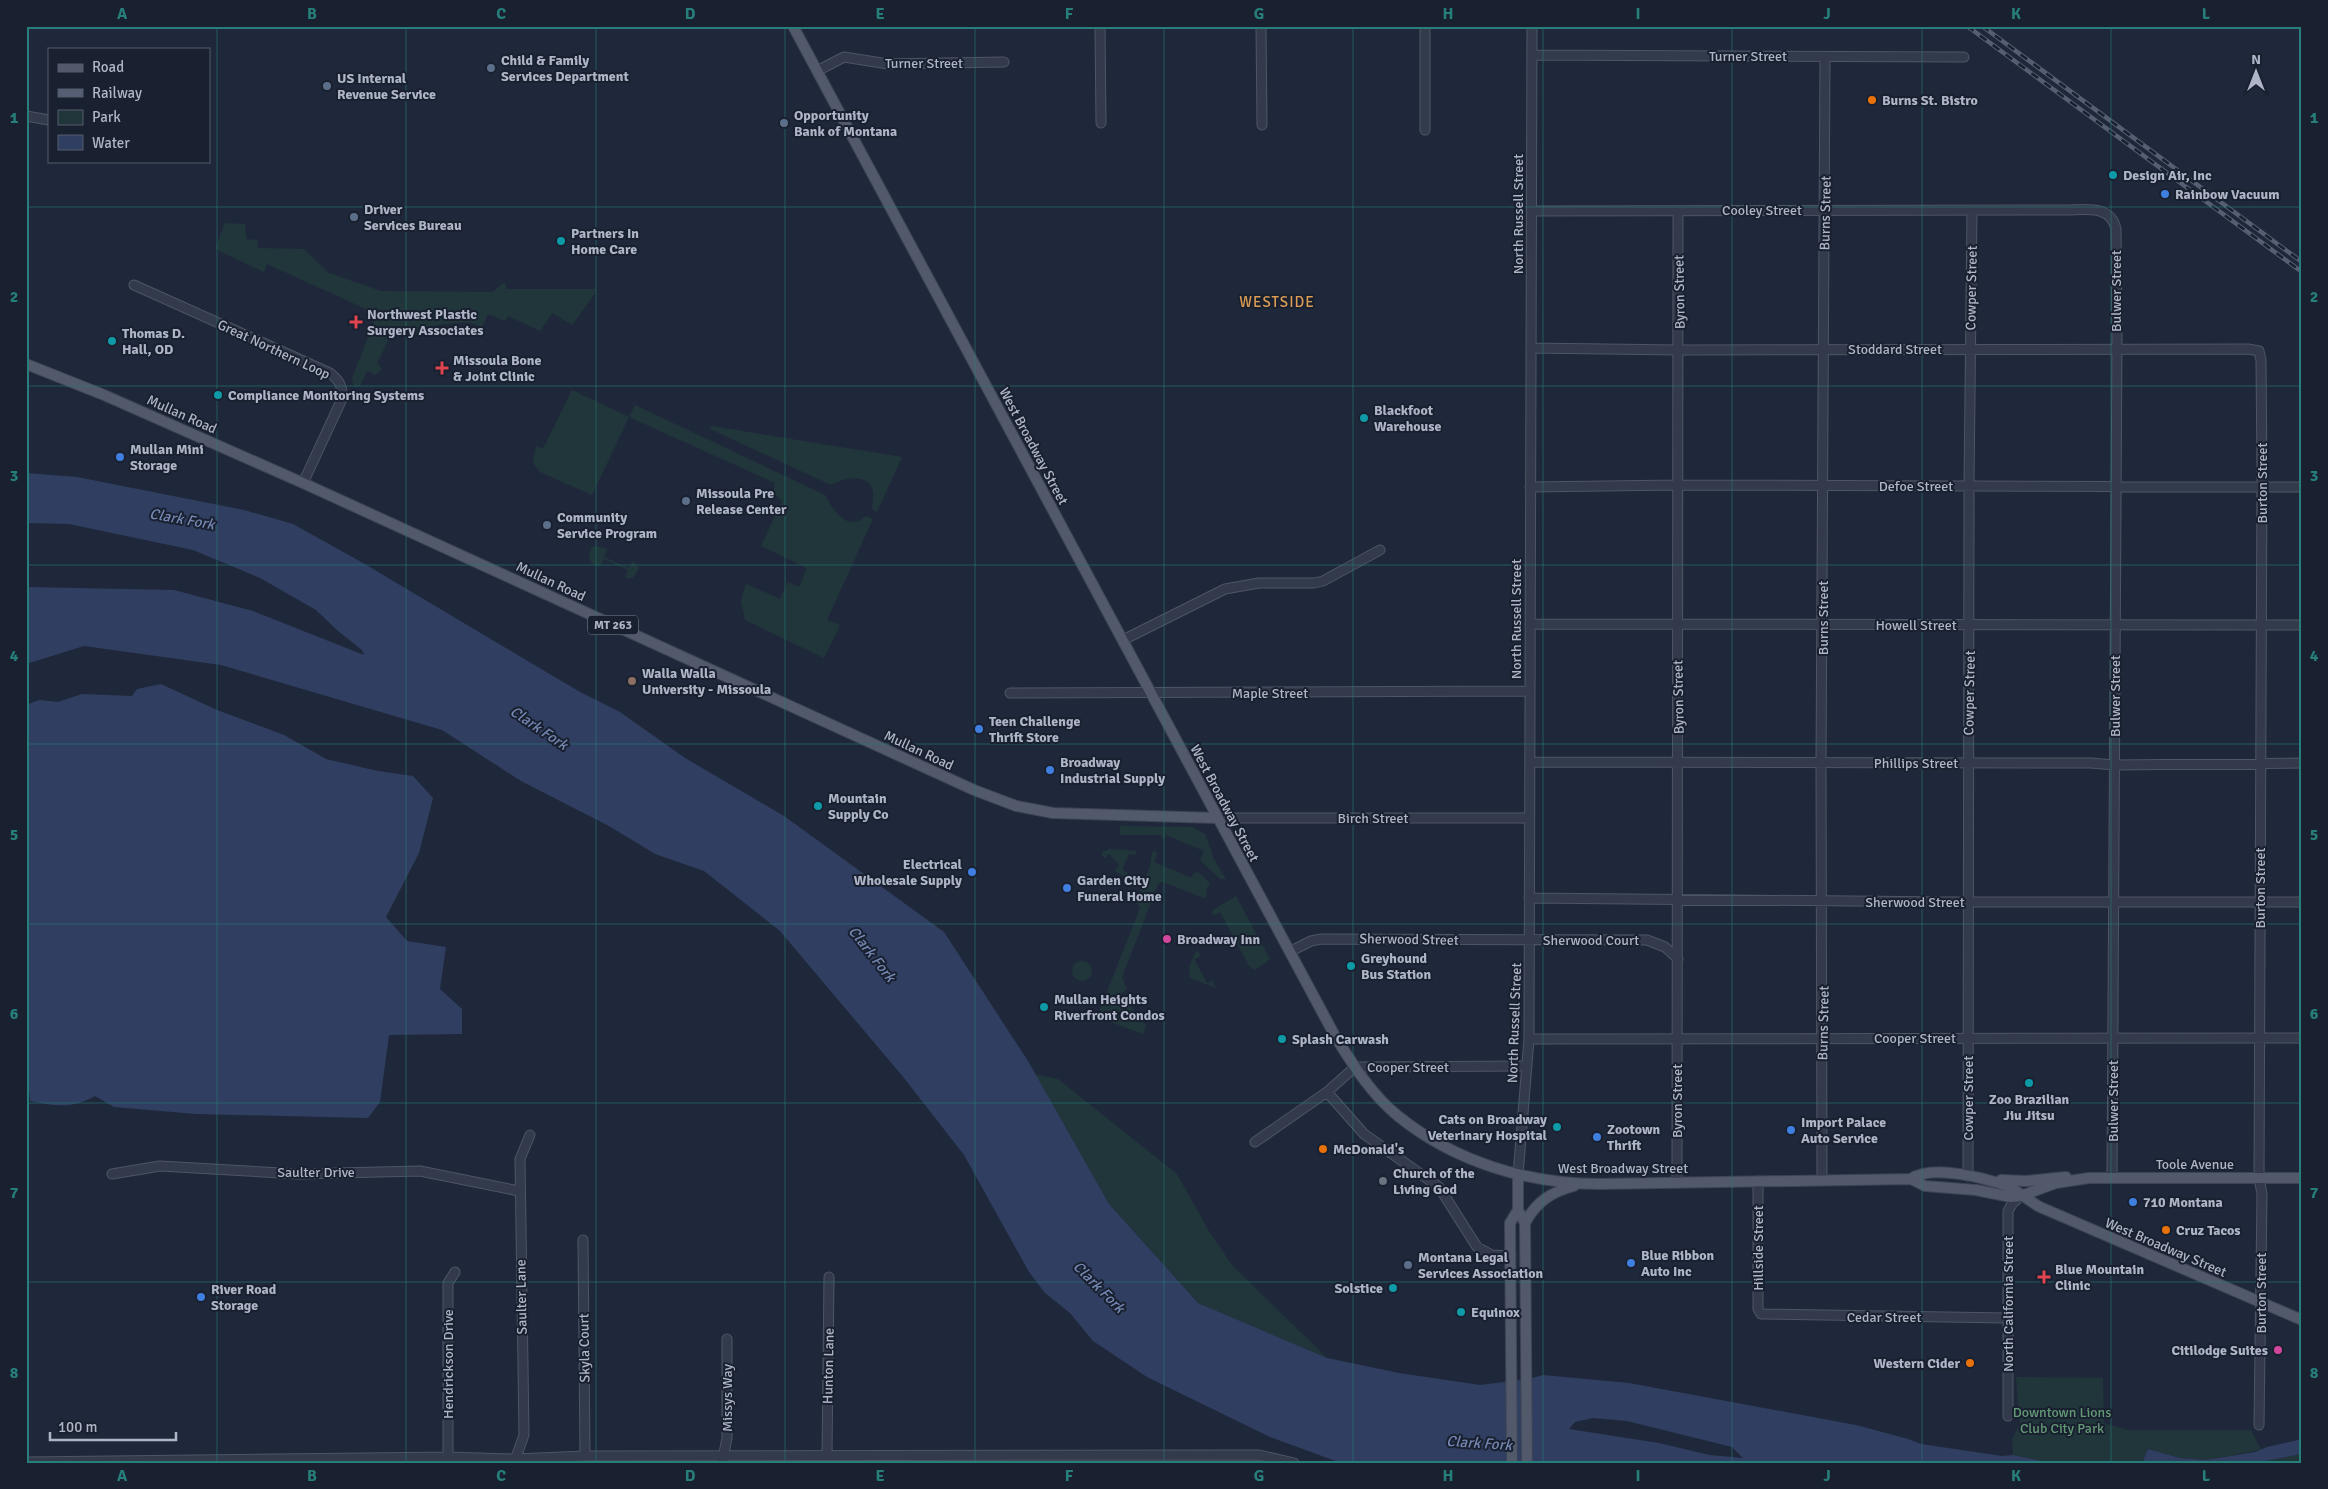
<svg xmlns="http://www.w3.org/2000/svg" width="2328" height="1489" font-family="Signika,sans-serif">
<style>
.green{fill:#21363b}
.water{fill:#303f61;fill-rule:evenodd}
.lines{fill:none;stroke-linecap:round;stroke-linejoin:round}
.minor-casing{stroke:#4e5565;stroke-width:11}
.major-casing{stroke:#3d4454;stroke-width:12}
.minor{stroke:#333a4b;stroke-width:9}
.major{stroke:#51596b;stroke-width:10}
.rail-casing{stroke:#555e72;stroke-width:4.5}
.rail{stroke:#19202f;stroke-width:2.5;stroke-dasharray:8;stroke-linecap:butt}
.grid{fill:none;stroke:#277f7b;stroke-width:1;stroke-opacity:0.55}
.service-dot{fill:#5c6f8a;stroke:#19202f;stroke-width:2}
.food-dot{fill:#e8710a;stroke:#19202f;stroke-width:2}
.culture-dot{fill:#0f9aa8;stroke:#19202f;stroke-width:2}
.shop-dot{fill:#3f7fe0;stroke:#19202f;stroke-width:2}
.health-dot{fill:#e0444e;stroke:#19202f;stroke-width:2}
.education-dot{fill:#8d6e63;stroke:#19202f;stroke-width:2}
.hotel-dot{fill:#d1479c;stroke:#19202f;stroke-width:2}
.worship-dot{fill:#6b7280;stroke:#19202f;stroke-width:2}
.labels{text-anchor:middle;stroke-width:4;stroke-linejoin:round;paint-order:stroke}
.shield{fill:#19202f;stroke:#818899;stroke-width:1}
.shield-label{font-size:12px;font-weight:bold;fill:#aeb5c7}
.street-label{font-size:14px;fill:#aeb5c7;stroke:#19202f}
.poi-label{font-size:14px;font-weight:bold;fill:#aeb5c7;stroke:#19202f;text-anchor:start}
.park-label{font-size:14px;fill:#649976;stroke:#19202f}
.neighbourhood-label{font-size:15px;letter-spacing:1px;fill:#db9d55;stroke:#19202f}
.water-label{font-size:15px;font-style:italic;fill:#7487b2;stroke:#19202f}
.neatline{fill:none;stroke:#277f7b;stroke-width:2}
.grid-label{font-size:16px;text-anchor:middle;font-weight:bold;fill:#277f7b}
</style>
<rect width="100%" height="100%" fill="#1f283a"/>
<path class="green" d="M 225,223 L 245,224 L 246,239 L 257,240 L 258,248 L 304,249 L 329,273 L 381,291 L 493,292 L 503,283 L 506,284 L 506,289 L 596,289 L 595,293 L 572,325 L 552,313 L 540,331 L 508,316 L 505,321 L 488,314 L 482,327 L 467,322 L 420,327 L 416,335 L 395,327 L 377,363 L 382,369 L 375,375 L 367,371 L 360,386 L 354,387 L 352,378 L 377,314 L 267,264 L 264,272 L 215,249 Z
M 572,390 L 629,417 L 635,405 L 825,495 C 833,510 847,533 866,516 L 873,519 L 827,620 L 840,625 L 824,658 L 745,620 L 741,601 L 746,584 L 780,599 L 788,582 L 799,587 L 807,568 L 761,546 L 782,501 L 773,493 L 775,483 L 629,417 L 592,495 L 540,472 L 533,463 L 536,446 L 543,449 Z
M 712,426 L 902,457 L 877,512 L 872,509 C 872,504 874,497 873,492 C 870,472 843,478 831,485 L 710,429 Z
M 597,546 L 607,549 L 604,557 L 629,568 L 633,561 L 639,568 L 633,578 L 625,578 L 628,570 L 604,559 L 600,567 L 592,563 L 589,558 L 591,548 Z
M 1120,826 L 1192,827 L 1205,834 L 1214,859 L 1226,879 L 1220,879 L 1203,863 L 1200,860 L 1204,851 L 1166,835 L 1163,841 L 1161,835 L 1120,835 Z
M 1109,849 L 1137,851 L 1135,855 L 1129,854 L 1122,870 L 1128,873 L 1128,877 L 1122,876 L 1115,871 L 1119,864 L 1109,854 L 1105,858 L 1102,856 L 1102,852 Z
M 1155,851 L 1157,854 L 1154,862 L 1192,878 L 1193,874 L 1198,872 L 1210,883 L 1206,890 L 1207,896 L 1204,898 L 1163,882 L 1159,883 L 1157,887 L 1122,977 L 1127,989 L 1121,994 L 1146,1026 L 1143,1034 L 1097,1017 L 1140,908 L 1136,902 L 1150,867 L 1152,852 Z
M 1236,896 L 1270,959 L 1255,970 L 1249,966 L 1220,912 L 1214,915 L 1211,913 L 1214,909 Z
M 1196,951 L 1198,951 L 1201,956 L 1194,959 L 1207,983 L 1213,980 L 1216,988 L 1190,978 L 1189,967 Z
M1072 971a10 10 0 1 1 20 0a10 10 0 1 1-20 0Z
M 1035,1074 L 1058,1079 L 1177,1174 L 1210,1233 L 1232,1265 L 1327,1358 L 1198,1303 L 1109,1204 Z
M 2016,1377 L 2103,1378 L 2104,1423 L 2128,1430 L 2251,1430 L 2261,1450 L 2206,1460 L 2180,1458 L 2148,1449 L 2142,1463 L 2051,1463 L 2013,1455 L 2012,1440 L 2020,1423 Z
M 2302,1454 L 2302,1463 L 2255,1463 Z"/>
<path class="water" d="M 26,473 L 77,477 L 244,510 L 293,524 L 363,563 L 580,692 L 620,712 L 685,758 L 784,816 L 944,932 L 1028,1061 L 1109,1204 L 1198,1303 L 1327,1358 L 1399,1373 L 1480,1385 L 1529,1379 L 1543,1375 L 1629,1383 L 1856,1425 L 1908,1439 L 1921,1444 L 2002,1456 L 2013,1455 L 2051,1463 L 1341,1463 L 1270,1437 L 1147,1377 L 1093,1341 L 1070,1313 L 1045,1293 L 1029,1272 L 964,1155 L 904,1078 L 780,931 L 704,871 L 655,854 L 609,826 L 521,781 L 442,730 L 221,665 L 84,646 L 26,664 L 27,587 L 174,590 L 253,611 L 364,655 L 362,650 L 338,631 L 316,610 L 260,578 L 193,550 L 69,524 L 26,523 ZM 1593,1418 L 1627,1421 L 1732,1447 L 1743,1458 L 1709,1455 L 1659,1443 L 1569,1429 L 1575,1422 Z
M 161,684 L 217,710 L 284,735 L 326,759 L 378,771 L 413,776 L 433,798 L 419,853 L 386,917 L 407,941 L 446,947 L 440,989 L 462,1009 L 462,1034 L 389,1035 L 380,1102 L 368,1118 L 196,1114 L 114,1107 L 95,1096 C 72,1109 55,1106 30,1101 L 26,1061 L 26,705 L 39,700 L 58,702 L 82,694 L 132,696 L 137,689 Z
M 2302,1439 L 2302,1454 L 2255,1463 L 2142,1463 L 2148,1449 L 2180,1458 L 2206,1460 L 2255,1452 L 2267,1447 Z"/>
<g class="lines">
<defs>
<path id="minor" d="M 1100,26 L 1101,123
M 1261,26 L 1262,125
M 1425,26 L 1425,130
M 1532,55 L 1964,57
M 817,71 L 844,57 L 888,64 L 1004,62
M 26,116 L 49,120
M 1532,211 L 2065,210 C 2084,210 2111,204 2116,229 L 2117,338 L 2112,1178
M 134,285 L 330,373 C 340,381 343,387 342,399 L 303,483
M 1531,348 L 1679,350 L 2248,349 L 2259,351 L 2261,360 L 2262,474 L 2259,1178 L 2262,1194 L 2259,1425
M 1530,487 L 1677,485 L 2302,487
M 1530,624 L 2302,625
M 1123,640 L 1225,589 L 1259,583 L 1314,583 L 1323,581 L 1380,550
M 1010,693 L 1530,691
M 1530,762 L 2091,763 L 2114,765 L 2302,763
M 1216,818 L 1529,818
M 1529,898 L 1951,902 L 2302,902
M 1291,951 L 1311,941 L 1321,939 L 1647,940 L 1665,947 L 1678,959
M 1529,1039 L 2302,1038
M 1327,1092 L 1364,1134 L 1439,1187 L 1477,1247 L 1492,1255 L 1511,1256
M 1255,1142 L 1327,1092 L 1355,1067 L 1527,1066
M 112,1174 L 160,1166 L 298,1174 L 420,1171 L 519,1191
M 1518,1175 L 1529,1039 L 1532,26
M 1968,1176 L 1969,486 L 1972,210
M 1822,1180 L 1821,762 L 1825,57
M 1758,1181 L 1758,1309 L 1761,1314 L 2007,1318
M 1677,1182 L 1678,211
M 583,1240 L 585,1456
M 2008,1416 L 2008,1211 L 2012,1204 L 2021,1196
M 827,1455 L 829,1277
M 448,1457 L 448,1283 L 455,1272
M 26,1462 L 448,1457 L 514,1459 L 585,1456 L 1259,1455 L 1294,1463
M 514,1463 L 524,1435 L 520,1159 L 530,1135
M 722,1463 L 727,1438 L 727,1339"/>
<path id="major" d="M 793,26 L 1335,1036 C 1353,1065 1372,1095 1398,1116 C 1455,1162 1528,1184 1600,1184 L 1911,1179 C 1932,1164 1985,1178 2007,1186 C 2018,1191 2029,1201 2040,1207 L 2302,1320
M 26,364 L 104,395 L 303,483 L 974,790 L 1016,806 L 1053,813 L 1216,818
M 1911,1179 L 1925,1186 L 1976,1190 L 2011,1197 L 2021,1196 L 2056,1183 L 2089,1178 L 2302,1178
M 2001,1180 L 2026,1181 L 2066,1177
M 1518,1210 L 1525,1223 L 1527,1463
M 1525,1223 C 1536,1202 1551,1192 1574,1186
M 1512,1463 L 1510,1223 L 1518,1210 L 1518,1175"/>
</defs>
<use href="#minor" class="minor-casing"/>
<use href="#major" class="major-casing"/>
<use href="#minor" class="minor"/>
<use href="#major" class="major"/>
<defs>
<path id="rail" d="M 1967,26 L 2302,272
M 1982,26 L 2302,262"/>
</defs>
<use href="#rail" class="rail-casing"/>
<use href="#rail" class="rail"/>
</g>
<path class="grid" d="M 217,26 L 217,1463M 406,26 L 406,1463M 596,26 L 596,1463M 785,26 L 785,1463M 975,26 L 975,1463M 1164,26 L 1164,1463M 1353,26 L 1353,1463M 1543,26 L 1543,1463M 1732,26 L 1732,1463M 1922,26 L 1922,1463M 2111,26 L 2111,1463M 26,207 L 2302,207M 26,386 L 2302,386M 26,565 L 2302,565M 26,744 L 2302,744M 26,924 L 2302,924M 26,1103 L 2302,1103M 26,1282 L 2302,1282"/>
<g class="service-dot">
<circle cx="491" cy="68" r="5"/>
<circle cx="327" cy="86" r="5"/>
<circle cx="784" cy="123" r="5"/>
<circle cx="354" cy="217" r="5"/>
<circle cx="686" cy="501" r="5"/>
<circle cx="547" cy="525" r="5"/>
<circle cx="1408" cy="1265" r="5"/>
</g>
<g class="food-dot">
<circle cx="1872" cy="100" r="5"/>
<circle cx="1323" cy="1149" r="5"/>
<circle cx="2166" cy="1230" r="5"/>
<circle cx="1970" cy="1363" r="5"/>
</g>
<g class="culture-dot">
<circle cx="2113" cy="175" r="5"/>
<circle cx="561" cy="241" r="5"/>
<circle cx="112" cy="341" r="5"/>
<circle cx="218" cy="395" r="5"/>
<circle cx="1364" cy="418" r="5"/>
<circle cx="818" cy="806" r="5"/>
<circle cx="1351" cy="966" r="5"/>
<circle cx="1044" cy="1007" r="5"/>
<circle cx="1282" cy="1039" r="5"/>
<circle cx="2029" cy="1083" r="5"/>
<circle cx="1557" cy="1127" r="5"/>
<circle cx="1393" cy="1288" r="5"/>
<circle cx="1461" cy="1312" r="5"/>
</g>
<g class="shop-dot">
<circle cx="2165" cy="194" r="5"/>
<circle cx="120" cy="457" r="5"/>
<circle cx="979" cy="729" r="5"/>
<circle cx="1050" cy="770" r="5"/>
<circle cx="972" cy="872" r="5"/>
<circle cx="1067" cy="888" r="5"/>
<circle cx="1791" cy="1130" r="5"/>
<circle cx="1597" cy="1137" r="5"/>
<circle cx="2133" cy="1202" r="5"/>
<circle cx="1631" cy="1263" r="5"/>
<circle cx="201" cy="1297" r="5"/>
</g>
<g class="health-dot">
<path d="M353.5 314.5h5v5h5v5h-5v5h-5v-5h-5v-5h5z"/>
<path d="M439.5 360.5h5v5h5v5h-5v5h-5v-5h-5v-5h5z"/>
<path d="M2041.5 1269.5h5v5h5v5h-5v5h-5v-5h-5v-5h5z"/>
</g>
<circle class="education-dot" cx="632" cy="681" r="5"/>
<g class="hotel-dot">
<circle cx="1167" cy="939" r="5"/>
<circle cx="2278" cy="1350" r="5"/>
</g>
<circle class="worship-dot" cx="1383" cy="1181" r="5"/>
<g class="labels">
<rect class="shield" x="588" y="615.5" width="50" height="19" rx="4"/>
<g class="shield-label">
<text x="613" y="629">MT 263</text>
</g>
<g class="street-label">
<text x="1748" y="61">Turner Street</text>
<text x="924" y="68">Turner Street</text>
<text x="1762" y="215">Cooley Street</text>
<text transform="translate(1825 213) rotate(-89)" y="5">Burns Street</text>
<text transform="translate(1518 214) rotate(-90)" y="5">North Russell Street</text>
<text transform="translate(1971 288) rotate(-89)" y="5">Cowper Street</text>
<text transform="translate(2116 291) rotate(-90)" y="5">Bulwer Street</text>
<text transform="translate(1679 292) rotate(-91)" y="5">Byron Street</text>
<text transform="translate(274 349) rotate(25)" y="5">Great Northern Loop</text>
<text x="1895" y="354">Stoddard Street</text>
<text transform="translate(182 414) rotate(24)" y="5">Mullan Road</text>
<text transform="translate(1034 446) rotate(62)" y="5">West Broadway Street</text>
<text transform="translate(2262 483) rotate(-90)" y="5">Burton Street</text>
<text x="1916" y="491">Defoe Street</text>
<text transform="translate(551 581) rotate(25)" y="5">Mullan Road</text>
<text transform="translate(1823 618) rotate(-90)" y="5">Burns Street</text>
<text transform="translate(1516 619) rotate(-90)" y="5">North Russell Street</text>
<text x="1916" y="630">Howell Street</text>
<text x="1270" y="698">Maple Street</text>
<text transform="translate(1969 693) rotate(-89)" y="5">Cowper Street</text>
<text transform="translate(2115 696) rotate(-90)" y="5">Bulwer Street</text>
<text transform="translate(1678 697) rotate(-91)" y="5">Byron Street</text>
<text transform="translate(919 750) rotate(25)" y="5">Mullan Road</text>
<text x="1916" y="768">Phillips Street</text>
<text transform="translate(1225 803) rotate(62)" y="5">West Broadway Street</text>
<text x="1373" y="823">Birch Street</text>
<text transform="translate(2260 888) rotate(-90)" y="5">Burton Street</text>
<text x="1915" y="907">Sherwood Street</text>
<text transform="translate(1409 939) rotate(1)" y="5">Sherwood Street</text>
<text x="1591" y="945">Sherwood Court</text>
<text transform="translate(1514 1023) rotate(-88)" y="5">North Russell Street</text>
<text transform="translate(1823 1023) rotate(-89)" y="5">Burns Street</text>
<text x="1915" y="1043">Cooper Street</text>
<text x="1408" y="1072">Cooper Street</text>
<text transform="translate(1968 1098) rotate(-90)" y="5">Cowper Street</text>
<text transform="translate(1677 1101) rotate(-90)" y="5">Byron Street</text>
<text transform="translate(2113 1101) rotate(-90)" y="5">Bulwer Street</text>
<text x="2195" y="1169">Toole Avenue</text>
<text x="1623" y="1173">West Broadway Street</text>
<text x="316" y="1177">Saulter Drive</text>
<text transform="translate(2166 1247) rotate(23)" y="5">West Broadway Street</text>
<text transform="translate(1758 1248) rotate(-90)" y="5">Hillside Street</text>
<text transform="translate(2261 1293) rotate(-90)" y="5">Burton Street</text>
<text transform="translate(521 1297) rotate(-91)" y="5">Saulter Lane</text>
<text transform="translate(2008 1304) rotate(-90)" y="5">North California Street</text>
<text x="1884" y="1322">Cedar Street</text>
<text transform="translate(584 1348) rotate(-91)" y="5">Skyla Court</text>
<text transform="translate(448 1364) rotate(-90)" y="5">Hendrickson Drive</text>
<text transform="translate(828 1366) rotate(-89)" y="5">Hunton Lane</text>
<text transform="translate(727 1398) rotate(-90)" y="5">Missys Way</text>
</g>
<g class="poi-label">
<text x="501" y="65">Child &amp; Family<tspan x="501" dy="16">Services Department</tspan></text>
<text x="337" y="83">US Internal<tspan x="337" dy="16">Revenue Service</tspan></text>
<text x="1882" y="105">Burns St. Bistro</text>
<text x="794" y="120">Opportunity<tspan x="794" dy="16">Bank of Montana</tspan></text>
<text x="2123" y="180">Design Air, Inc</text>
<text x="2175" y="199">Rainbow Vacuum</text>
<text x="364" y="214">Driver<tspan x="364" dy="16">Services Bureau</tspan></text>
<text x="571" y="238">Partners In<tspan x="571" dy="16">Home Care</tspan></text>
<text x="367" y="319">Northwest Plastic<tspan x="367" dy="16">Surgery Associates</tspan></text>
<text x="122" y="338">Thomas D.<tspan x="122" dy="16">Hall, OD</tspan></text>
<text x="453" y="365">Missoula Bone<tspan x="453" dy="16">&amp; Joint Clinic</tspan></text>
<text x="228" y="400">Compliance Monitoring Systems</text>
<text x="1374" y="415">Blackfoot<tspan x="1374" dy="16">Warehouse</tspan></text>
<text x="130" y="454">Mullan Mini<tspan x="130" dy="16">Storage</tspan></text>
<text x="696" y="498">Missoula Pre<tspan x="696" dy="16">Release Center</tspan></text>
<text x="557" y="522">Community<tspan x="557" dy="16">Service Program</tspan></text>
<text x="642" y="678">Walla Walla<tspan x="642" dy="16">University - Missoula</tspan></text>
<text x="989" y="726">Teen Challenge<tspan x="989" dy="16">Thrift Store</tspan></text>
<text x="1060" y="767">Broadway<tspan x="1060" dy="16">Industrial Supply</tspan></text>
<text x="828" y="803">Mountain<tspan x="828" dy="16">Supply Co</tspan></text>
<text x="962" y="869" text-anchor="end">Electrical<tspan x="962" dy="16">Wholesale Supply</tspan></text>
<text x="1077" y="885">Garden City<tspan x="1077" dy="16">Funeral Home</tspan></text>
<text x="1177" y="944">Broadway Inn</text>
<text x="1361" y="963">Greyhound<tspan x="1361" dy="16">Bus Station</tspan></text>
<text x="1054" y="1004">Mullan Heights<tspan x="1054" dy="16">Riverfront Condos</tspan></text>
<text x="1292" y="1044">Splash Carwash</text>
<text x="2029" y="1104" text-anchor="middle">Zoo Brazilian<tspan x="2029" dy="16">Jiu Jitsu</tspan></text>
<text x="1547" y="1124" text-anchor="end">Cats on Broadway<tspan x="1547" dy="16">Veterinary Hospital</tspan></text>
<text x="1801" y="1127">Import Palace<tspan x="1801" dy="16">Auto Service</tspan></text>
<text x="1607" y="1134">Zootown<tspan x="1607" dy="16">Thrift</tspan></text>
<text x="1333" y="1154">McDonald's</text>
<text x="1393" y="1178">Church of the<tspan x="1393" dy="16">Living God</tspan></text>
<text x="2143" y="1207">710 Montana</text>
<text x="2176" y="1235">Cruz Tacos</text>
<text x="1641" y="1260">Blue Ribbon<tspan x="1641" dy="16">Auto Inc</tspan></text>
<text x="1418" y="1262">Montana Legal<tspan x="1418" dy="16">Services Association</tspan></text>
<text x="2055" y="1274">Blue Mountain<tspan x="2055" dy="16">Clinic</tspan></text>
<text x="1383" y="1293" text-anchor="end">Solstice</text>
<text x="211" y="1294">River Road<tspan x="211" dy="16">Storage</tspan></text>
<text x="1471" y="1317">Equinox</text>
<text x="2268" y="1355" text-anchor="end">Citilodge Suites</text>
<text x="1960" y="1368" text-anchor="end">Western Cider</text>
</g>
<g class="park-label">
<text x="2062" y="1417">Downtown Lions<tspan x="2062" dy="16">Club City Park</tspan></text>
</g>
<g class="neighbourhood-label">
<text x="1277" y="307">WESTSIDE</text>
</g>
<g class="water-label">
<text transform="translate(182 519) rotate(10)" y="5">Clark Fork</text>
<text transform="translate(539 728) rotate(34)" y="5">Clark Fork</text>
<text transform="translate(872 954) rotate(52)" y="5">Clark Fork</text>
<text transform="translate(1099 1287) rotate(45)" y="5">Clark Fork</text>
<text transform="translate(1479 1443) rotate(4)" y="5">Clark Fork</text>
</g>
</g>
<rect width="2328" height="1489" fill="none" stroke="#19202f" stroke-width="55"/>
<rect x="48" y="48" width="162" height="115" fill="#19202f" stroke="#555c6c"/>
<rect x="58" y="64" width="25" height="8" fill="#51596b" stroke="#555c6c"/>
<text x="92" y="72" font-size="15" fill="#aeb5c7">Road</text>
<rect x="58" y="89" width="25" height="8" fill="#555e72" stroke="#555c6c"/>
<text x="92" y="98" font-size="15" fill="#aeb5c7">Railway</text>
<rect x="58" y="110" width="25" height="15" fill="#21363b" stroke="#555c6c"/>
<text x="92" y="122" font-size="15" fill="#aeb5c7">Park</text>
<rect x="58" y="135" width="25" height="15" fill="#303f61" stroke="#555c6c"/>
<text x="92" y="148" font-size="15" fill="#aeb5c7">Water</text>
<g transform="translate(2256 72)" stroke="#19202f" stroke-width="4" paint-order="stroke">
<path d="M0-4L9 19L0 12L-9 19Z" fill="#aeb5c7"/>
<text y="-8" font-size="14" font-weight="bold" text-anchor="middle" fill="#aeb5c7">N</text>
</g>
<path d="M50 1432v8h126v-8" fill="none" stroke="#aeb5c7" stroke-width="2.5"/>
<text x="58" y="1432" font-size="15" fill="#aeb5c7" stroke="#19202f" stroke-width="4" paint-order="stroke">100 m</text>
<rect x="28" y="28" width="2272" height="1434" class="neatline"/>
<g class="grid-label">
<text x="122" y="19">A</text>
<text x="312" y="19">B</text>
<text x="501" y="19">C</text>
<text x="690" y="19">D</text>
<text x="880" y="19">E</text>
<text x="1069" y="19">F</text>
<text x="1259" y="19">G</text>
<text x="1448" y="19">H</text>
<text x="1638" y="19">I</text>
<text x="1827" y="19">J</text>
<text x="2016" y="19">K</text>
<text x="2206" y="19">L</text>
<text x="14" y="123">1</text>
<text x="2314" y="123">1</text>
<text x="14" y="302">2</text>
<text x="2314" y="302">2</text>
<text x="14" y="481">3</text>
<text x="2314" y="481">3</text>
<text x="14" y="661">4</text>
<text x="2314" y="661">4</text>
<text x="14" y="840">5</text>
<text x="2314" y="840">5</text>
<text x="14" y="1019">6</text>
<text x="2314" y="1019">6</text>
<text x="14" y="1198">7</text>
<text x="2314" y="1198">7</text>
<text x="14" y="1378">8</text>
<text x="2314" y="1378">8</text>
<text x="122" y="1481">A</text>
<text x="312" y="1481">B</text>
<text x="501" y="1481">C</text>
<text x="690" y="1481">D</text>
<text x="880" y="1481">E</text>
<text x="1069" y="1481">F</text>
<text x="1259" y="1481">G</text>
<text x="1448" y="1481">H</text>
<text x="1638" y="1481">I</text>
<text x="1827" y="1481">J</text>
<text x="2016" y="1481">K</text>
<text x="2206" y="1481">L</text>
</g>
</svg>
